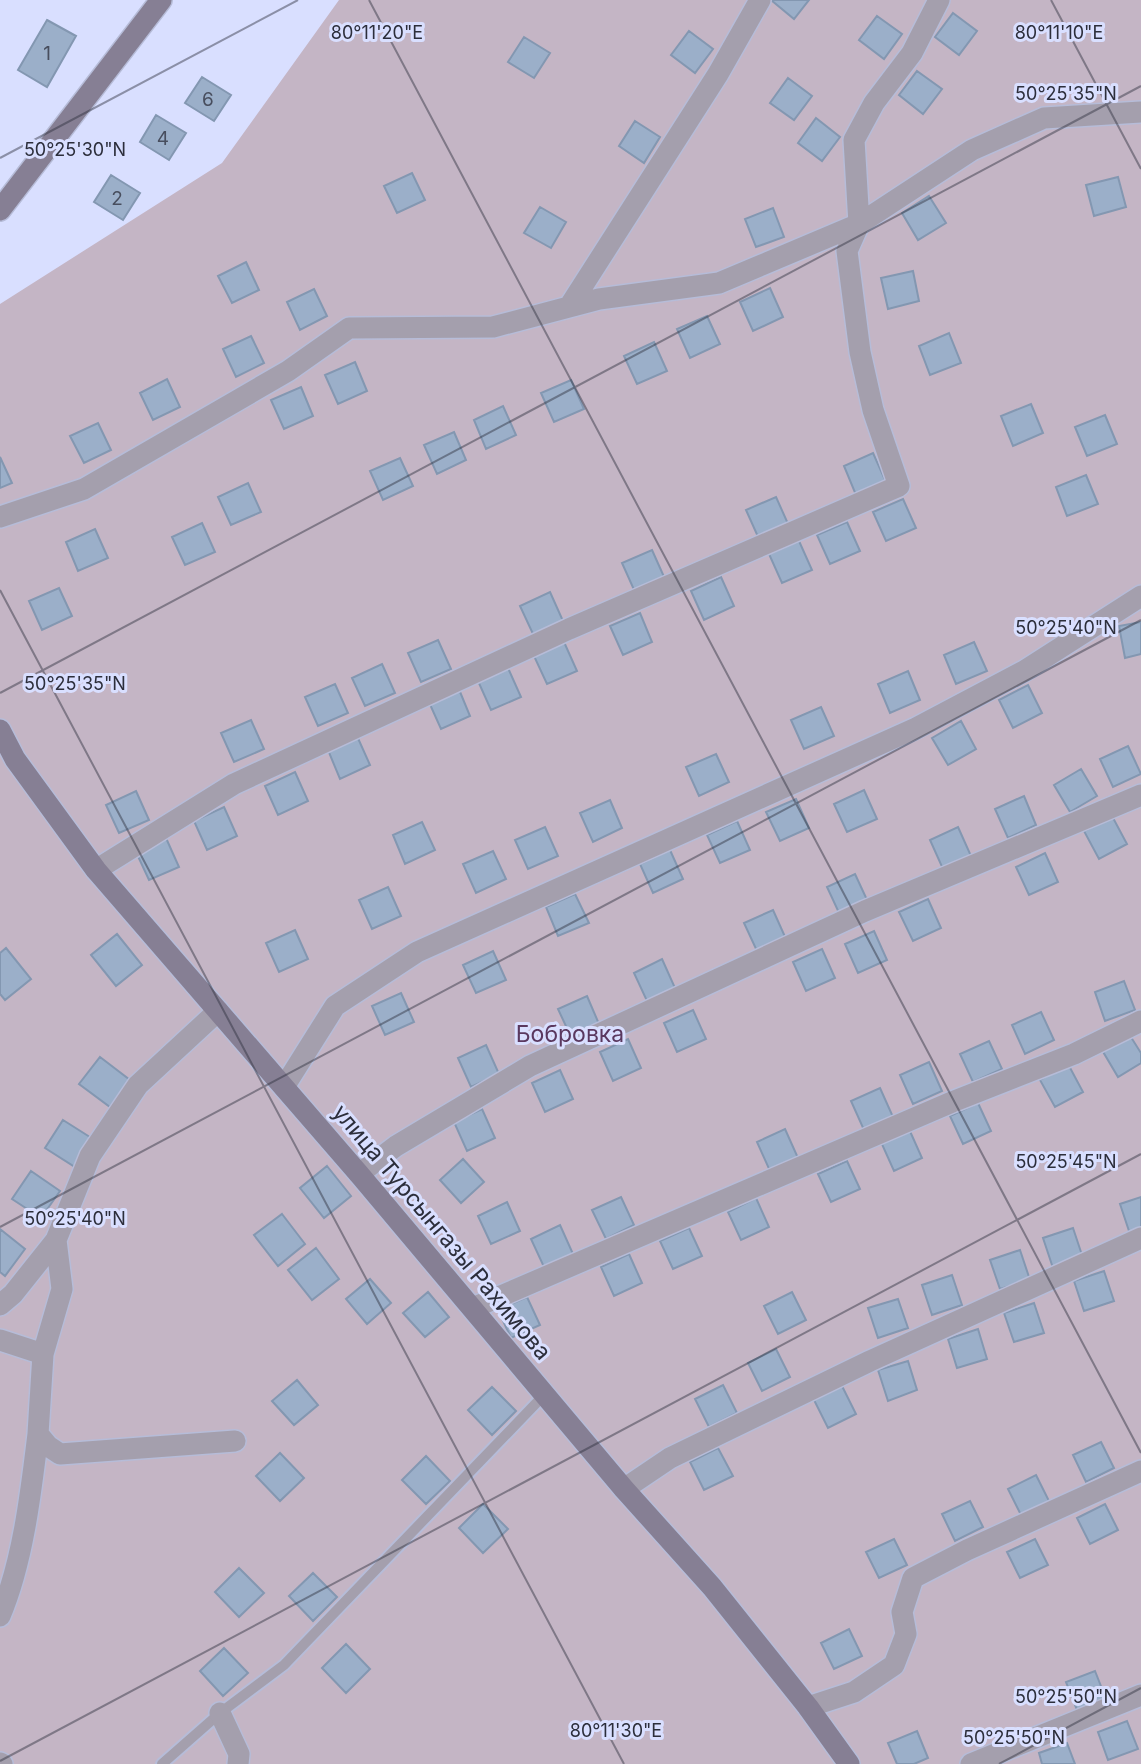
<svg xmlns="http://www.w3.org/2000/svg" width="1141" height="1764" font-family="Inter,sans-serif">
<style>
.green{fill:#c4b5c5}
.building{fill:#9bafc9;stroke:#8397b1;stroke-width:2}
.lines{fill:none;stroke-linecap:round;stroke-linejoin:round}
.lane-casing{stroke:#b6bcd8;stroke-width:14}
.street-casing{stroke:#b6bcd8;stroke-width:24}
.secondary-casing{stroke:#b6bcd8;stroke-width:24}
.lane{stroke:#a49fad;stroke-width:10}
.street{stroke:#a49fad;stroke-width:21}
.secondary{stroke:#867f94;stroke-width:21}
.ticks{fill:none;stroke:#2c2e3b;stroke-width:2;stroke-opacity:0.45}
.labels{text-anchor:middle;stroke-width:6;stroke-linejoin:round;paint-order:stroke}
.number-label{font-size:19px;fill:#484e5e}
.park-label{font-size:23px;fill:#5a385f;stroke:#d9dfff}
.street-label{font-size:23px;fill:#2c2e3b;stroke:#d9dfff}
.ticks-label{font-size:18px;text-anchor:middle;fill:#2c2e3b;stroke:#d9dfff;stroke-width:6;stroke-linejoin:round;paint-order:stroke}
</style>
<rect width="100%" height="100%" fill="#d9dfff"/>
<path class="green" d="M 339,0 L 1141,0 L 1141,1764 L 0,1764 L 0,304 L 222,163 Z"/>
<path class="building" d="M 771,0 L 809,0 L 794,19 Z
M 953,13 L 977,31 L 959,55 L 935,37 Z
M 877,16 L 902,34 L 884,59 L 859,40 Z
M 47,20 L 76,36 L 47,87 L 18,70 Z
M 689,31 L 713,49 L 695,73 L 671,55 Z
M 524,37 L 550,53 L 534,78 L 508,62 Z
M 917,71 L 942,89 L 923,114 L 899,95 Z
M 202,77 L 231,95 L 214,121 L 185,103 Z
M 788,78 L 812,96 L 794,120 L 770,103 Z
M 156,115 L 186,133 L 169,160 L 140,142 Z
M 816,118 L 840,137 L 822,161 L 798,143 Z
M 635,121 L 660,137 L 644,163 L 619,146 Z
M 412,173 L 425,200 L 397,213 L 384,186 Z
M 111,175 L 140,193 L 123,220 L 94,202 Z
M 1118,177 L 1126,207 L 1094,216 L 1086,185 Z
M 929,196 L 946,223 L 918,240 L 902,213 Z
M 540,207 L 566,222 L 551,248 L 524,233 Z
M 773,208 L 784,237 L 756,247 L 745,219 Z
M 246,262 L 259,290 L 232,303 L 218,276 Z
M 913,271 L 919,301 L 888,309 L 881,278 Z
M 770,288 L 783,317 L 753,331 L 740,302 Z
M 314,289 L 327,316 L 300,330 L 287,302 Z
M 707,316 L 720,344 L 690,358 L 677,329 Z
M 949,333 L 961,363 L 930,375 L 919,346 Z
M 251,336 L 264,363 L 236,377 L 223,349 Z
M 654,342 L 667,371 L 637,384 L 624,356 Z
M 355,362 L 367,391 L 338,404 L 325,375 Z
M 167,379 L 180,407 L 153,420 L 140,393 Z
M 571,380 L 584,409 L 554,422 L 541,393 Z
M 301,387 L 313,416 L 284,429 L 271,400 Z
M 1031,404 L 1043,433 L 1013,446 L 1001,416 Z
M 503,406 L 516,435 L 486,449 L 474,420 Z
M 1105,415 L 1117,444 L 1087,456 L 1075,427 Z
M 98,423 L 111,450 L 84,463 L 70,436 Z
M 454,432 L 466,460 L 437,474 L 424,445 Z
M 873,453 L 886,482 L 856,495 L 844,466 Z
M 0,457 L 12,483 L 0,488 Z
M 400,458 L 413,486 L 383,500 L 370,471 Z
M 1086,475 L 1098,504 L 1067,516 L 1056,487 Z
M 248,483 L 261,512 L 231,525 L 218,497 Z
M 776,497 L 789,526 L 759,539 L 746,510 Z
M 903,499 L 916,528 L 886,541 L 873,512 Z
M 847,522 L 860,551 L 830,564 L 817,535 Z
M 202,523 L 215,552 L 185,565 L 172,537 Z
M 95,529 L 108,558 L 78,571 L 66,542 Z
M 799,541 L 812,570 L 782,583 L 769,554 Z
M 652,550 L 665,579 L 635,592 L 622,563 Z
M 721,577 L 734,606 L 704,620 L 691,591 Z
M 59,588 L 72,616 L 42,630 L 29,601 Z
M 550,592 L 563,621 L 533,634 L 520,606 Z
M 640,613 L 652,642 L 623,655 L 610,626 Z
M 1141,622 L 1141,654 L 1125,658 L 1119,626 Z
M 438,640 L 451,669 L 421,682 L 408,653 Z
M 564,642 L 577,671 L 547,684 L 534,656 Z
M 974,642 L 987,671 L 956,684 L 944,655 Z
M 382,664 L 395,693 L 365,706 L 352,678 Z
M 508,668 L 521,697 L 491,710 L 478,681 Z
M 908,671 L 920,700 L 890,713 L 878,684 Z
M 335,684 L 348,713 L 318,726 L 305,697 Z
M 1028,685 L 1042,713 L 1013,728 L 999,700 Z
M 458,687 L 470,716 L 441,729 L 428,700 Z
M 821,707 L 834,736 L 804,749 L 791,720 Z
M 251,720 L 264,749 L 234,762 L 221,733 Z
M 961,721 L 976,749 L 948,765 L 932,738 Z
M 357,736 L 370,765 L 340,779 L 328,750 Z
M 1128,746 L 1141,774 L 1113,787 L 1100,759 Z
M 716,754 L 729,782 L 699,796 L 686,767 Z
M 1081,769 L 1097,796 L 1070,812 L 1054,785 Z
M 295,772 L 308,801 L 278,815 L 265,786 Z
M 864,790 L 877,819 L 847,832 L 834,804 Z
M 136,791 L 149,820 L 119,833 L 106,805 Z
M 1024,796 L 1036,825 L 1008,838 L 995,809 Z
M 796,799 L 809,828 L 780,841 L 766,812 Z
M 610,800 L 622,828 L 593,842 L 580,813 Z
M 224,807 L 237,836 L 207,850 L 194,821 Z
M 1112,816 L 1127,844 L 1099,859 L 1084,831 Z
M 737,821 L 750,850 L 720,863 L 707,835 Z
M 422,822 L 435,850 L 405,864 L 393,835 Z
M 545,827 L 558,856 L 528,869 L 515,840 Z
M 958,827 L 971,856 L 943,869 L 930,840 Z
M 166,838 L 179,867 L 149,880 L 136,852 Z
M 670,850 L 683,879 L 653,893 L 640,864 Z
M 493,851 L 506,879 L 476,893 L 463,864 Z
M 1045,853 L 1058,882 L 1029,895 L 1016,867 Z
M 855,874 L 868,902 L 840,915 L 827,887 Z
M 388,887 L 401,916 L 372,929 L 359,900 Z
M 575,894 L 589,923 L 558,936 L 546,907 Z
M 928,899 L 941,928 L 913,941 L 899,912 Z
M 773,910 L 786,939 L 757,951 L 744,923 Z
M 295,930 L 308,959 L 279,972 L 266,943 Z
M 874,931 L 887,960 L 858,973 L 845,944 Z
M 117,934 L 142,965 L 116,986 L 91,955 Z
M 6,948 L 31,979 L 5,1000 L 0,994 L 0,953 Z
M 822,949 L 835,978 L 806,991 L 793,962 Z
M 493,951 L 506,980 L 476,993 L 463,965 Z
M 662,959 L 675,988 L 647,1001 L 634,973 Z
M 1124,981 L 1135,1010 L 1105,1021 L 1095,992 Z
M 401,993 L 414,1022 L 385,1035 L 372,1006 Z
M 587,996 L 599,1024 L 571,1037 L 558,1009 Z
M 693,1010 L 706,1039 L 677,1052 L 664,1023 Z
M 1041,1012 L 1054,1040 L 1025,1054 L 1012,1025 Z
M 1129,1034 L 1141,1053 L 1141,1063 L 1118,1077 L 1102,1050 Z
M 628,1039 L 641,1068 L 613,1081 L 600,1052 Z
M 989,1041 L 1002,1069 L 973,1082 L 960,1054 Z
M 486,1045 L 499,1074 L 471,1087 L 458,1058 Z
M 100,1057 L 130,1080 L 110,1107 L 79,1084 Z
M 929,1062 L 942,1091 L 913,1104 L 900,1075 Z
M 1068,1064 L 1083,1092 L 1055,1107 L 1040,1080 Z
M 560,1070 L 573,1099 L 545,1112 L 532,1083 Z
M 880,1088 L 893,1117 L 864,1130 L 851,1101 Z
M 978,1103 L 991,1131 L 963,1144 L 950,1116 Z
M 482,1109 L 495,1138 L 467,1151 L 454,1122 Z
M 63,1120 L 93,1139 L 75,1167 L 45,1148 Z
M 785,1129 L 798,1158 L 770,1171 L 757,1142 Z
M 909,1129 L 922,1158 L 894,1171 L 881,1142 Z
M 463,1159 L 484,1182 L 461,1203 L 440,1180 Z
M 847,1161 L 860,1189 L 831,1202 L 818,1174 Z
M 327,1166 L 351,1196 L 324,1218 L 300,1188 Z
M 31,1171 L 60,1191 L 41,1218 L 12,1199 Z
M 621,1197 L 634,1225 L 606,1239 L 592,1210 Z
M 1141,1197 L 1141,1230 L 1130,1234 L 1120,1204 Z
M 756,1198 L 769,1227 L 741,1240 L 728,1212 Z
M 507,1202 L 520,1231 L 491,1244 L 478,1216 Z
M 282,1214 L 305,1244 L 278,1266 L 254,1235 Z
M 560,1225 L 573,1254 L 544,1267 L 531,1239 Z
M 689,1228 L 702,1256 L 673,1269 L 660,1241 Z
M 1073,1228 L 1083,1258 L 1053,1268 L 1043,1238 Z
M 0,1229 L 25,1249 L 5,1276 L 0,1272 Z
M 316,1248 L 339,1279 L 312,1300 L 288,1270 Z
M 1020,1250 L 1030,1280 L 1000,1289 L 990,1260 Z
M 629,1254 L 642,1283 L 614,1296 L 601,1267 Z
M 1104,1271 L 1114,1301 L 1084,1311 L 1074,1281 Z
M 952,1275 L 962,1305 L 932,1315 L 922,1285 Z
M 370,1279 L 391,1303 L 367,1324 L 346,1299 Z
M 428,1292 L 449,1317 L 425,1337 L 403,1313 Z
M 792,1292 L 806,1320 L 778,1334 L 764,1306 Z
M 527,1297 L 540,1325 L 511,1338 L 498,1310 Z
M 898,1299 L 908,1328 L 878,1338 L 868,1308 Z
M 1034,1303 L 1044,1333 L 1014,1342 L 1004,1313 Z
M 978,1329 L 987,1359 L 957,1368 L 948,1339 Z
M 776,1349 L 790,1377 L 762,1391 L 748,1363 Z
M 908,1361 L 917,1390 L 888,1401 L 878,1370 Z
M 297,1380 L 318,1405 L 294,1425 L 272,1401 Z
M 723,1385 L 737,1413 L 709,1427 L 695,1399 Z
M 842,1386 L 856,1414 L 828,1428 L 814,1400 Z
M 492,1387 L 516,1411 L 492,1435 L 468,1410 Z
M 1101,1442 L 1114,1468 L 1086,1482 L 1073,1455 Z
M 718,1448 L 733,1476 L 704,1490 L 690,1462 Z
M 280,1453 L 304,1478 L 280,1501 L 256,1476 Z
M 426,1456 L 450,1481 L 426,1504 L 402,1480 Z
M 1036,1475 L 1049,1501 L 1021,1515 L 1008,1489 Z
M 970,1501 L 983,1527 L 955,1541 L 942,1514 Z
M 483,1504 L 508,1529 L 483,1553 L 459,1528 Z
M 1105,1504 L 1118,1530 L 1090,1544 L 1077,1518 Z
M 894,1539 L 907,1565 L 879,1578 L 866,1552 Z
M 1035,1539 L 1048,1565 L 1020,1578 L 1007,1552 Z
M 239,1568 L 264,1593 L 239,1617 L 215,1592 Z
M 313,1573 L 337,1597 L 313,1621 L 289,1596 Z
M 849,1629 L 862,1656 L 834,1669 L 821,1643 Z
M 346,1644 L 370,1669 L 346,1693 L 322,1668 Z
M 224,1648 L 248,1673 L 223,1696 L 200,1671 Z
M 1095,1671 L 1106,1699 L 1077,1710 L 1066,1682 Z
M 1127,1721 L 1138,1749 L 1108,1760 L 1098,1732 Z
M 917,1731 L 928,1758 L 914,1764 L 897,1764 L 888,1743 Z
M 1067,1743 L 1075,1764 L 1042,1764 L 1039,1753 Z"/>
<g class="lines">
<defs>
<path id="lane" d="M 162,1764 L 220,1713 L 284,1665 L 545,1394"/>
<path id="street" d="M 569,307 L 718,74 L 760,0
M 0,517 L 84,489 L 288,371 L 349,328 L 493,327 L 599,299 L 719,283 L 859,224 L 972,150 L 1044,118 L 1141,112
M 96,870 L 234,784 L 569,629 L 899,486 L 873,410 L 860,352 L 847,251 L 859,224 L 854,140 L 874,103 L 912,53 L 939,0
M 284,1087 L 335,1006 L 417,952 L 916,728 L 1024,671 L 1141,596
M 359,1174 L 396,1146 L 530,1066 L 865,911 L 1141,795
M 56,1240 L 62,1289 L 43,1354 L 38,1434 L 48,1446 L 60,1454 L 235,1441
M 0,1305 L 13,1294 L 56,1240 L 90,1156 L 138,1085 L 218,1011
M 473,1308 L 952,1102 L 1074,1054 L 1141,1021
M 0,1340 L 43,1354
M 624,1489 L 670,1458 L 870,1361 L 1141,1238
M 0,1616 C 23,1562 31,1492 38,1434
M 808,1707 L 854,1692 L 894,1665 L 906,1634 L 902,1612 L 913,1578 L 967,1550 L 1141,1471
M 220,1713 L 239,1754 L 238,1764
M 0,1763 L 2,1764
M 971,1764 L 1141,1695"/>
<path id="secondary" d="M 0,210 L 161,0
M 0,730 L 15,759 L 96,870 L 359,1174 L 624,1489 L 712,1587 L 808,1707 L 849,1764"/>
</defs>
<use href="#lane" class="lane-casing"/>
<use href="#street" class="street-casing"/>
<use href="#secondary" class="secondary-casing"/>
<use href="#lane" class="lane"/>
<use href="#street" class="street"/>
<use href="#secondary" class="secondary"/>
</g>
<path class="ticks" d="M 369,0 L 1141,1453M 1051,0 L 1141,169M 0,158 L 298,0M 0,590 L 624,1764M 0,693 L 1141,86M 0,1227 L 1141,620M 0,1761 L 1141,1154M 999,1764 L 1141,1688"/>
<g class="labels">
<g class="number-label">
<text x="47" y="60">1</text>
<text x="208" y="106">6</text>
<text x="163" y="145">4</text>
<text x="117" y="205">2</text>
</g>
<g class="park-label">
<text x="570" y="1042">Бобровка</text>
</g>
<g class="street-label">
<text transform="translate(442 1232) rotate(50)" y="8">улица Турсынгазы Рахимова</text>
</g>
</g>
<g class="ticks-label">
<text x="377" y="39">80°11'20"E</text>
<text x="1059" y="39">80°11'10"E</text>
<text x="1066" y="100">50°25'35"N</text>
<text x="75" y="156">50°25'30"N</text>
<text x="1066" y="634">50°25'40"N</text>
<text x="75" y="690">50°25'35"N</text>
<text x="1066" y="1168">50°25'45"N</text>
<text x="75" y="1225">50°25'40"N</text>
<text x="1066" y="1703">50°25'50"N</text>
<text x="616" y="1737">80°11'30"E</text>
<text x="1014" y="1744">50°25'50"N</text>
</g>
</svg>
